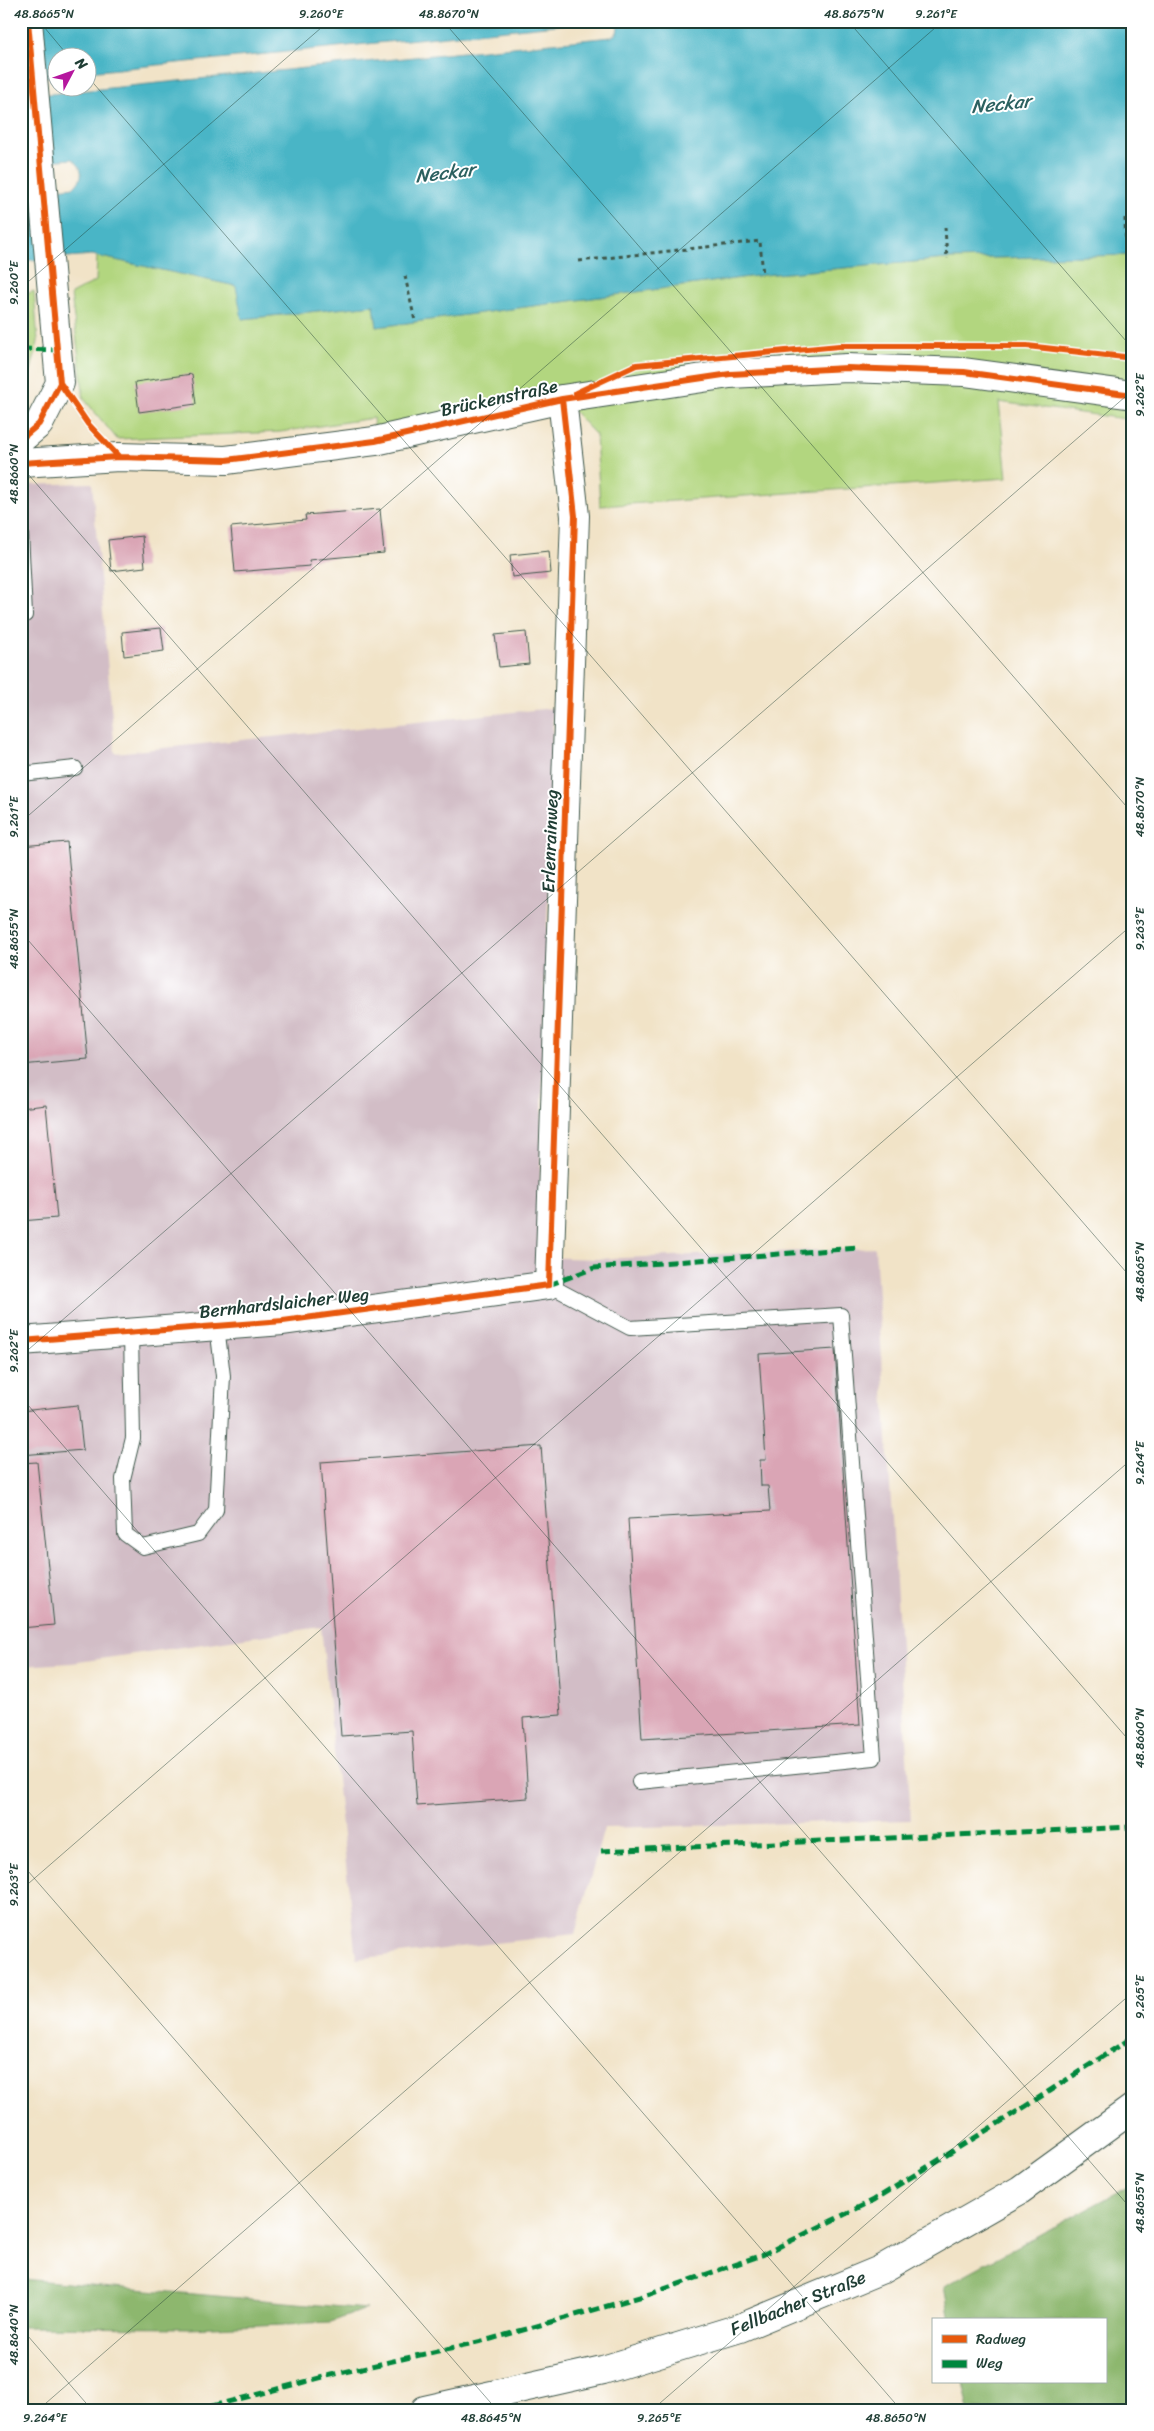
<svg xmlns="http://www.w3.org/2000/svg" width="1154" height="2431" font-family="Sriracha,sans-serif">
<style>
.industrial{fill:#d2bdc6}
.green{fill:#b2d67f;stroke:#688a5a}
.forest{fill:#8db76e;stroke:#567a51}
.water{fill:#49b5c6;stroke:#34797d}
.building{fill:#daa5b5}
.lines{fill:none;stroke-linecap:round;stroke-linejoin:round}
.lane-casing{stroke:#3e564a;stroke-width:16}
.street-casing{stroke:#3e564a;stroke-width:30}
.secondary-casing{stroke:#3e564a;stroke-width:30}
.path{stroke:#3e564a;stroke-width:3;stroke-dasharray:4 4;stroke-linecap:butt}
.lane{stroke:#fff;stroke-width:14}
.street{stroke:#fff;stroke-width:28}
.secondary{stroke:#fff;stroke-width:28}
.quiet{stroke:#00873e;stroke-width:5;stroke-dasharray:10 5;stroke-linecap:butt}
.cycleway-casing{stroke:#fff;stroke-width:9}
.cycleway{stroke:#e8590c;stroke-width:6}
.ticks{fill:none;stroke:#1f3d34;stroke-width:1;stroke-opacity:0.45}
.labels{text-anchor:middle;stroke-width:4;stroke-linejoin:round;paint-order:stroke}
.street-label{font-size:18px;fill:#1f3d34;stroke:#fff}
.water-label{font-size:19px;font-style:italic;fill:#2c6160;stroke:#fff}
.neatline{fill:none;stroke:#1f3d34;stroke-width:2}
.ticks-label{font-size:12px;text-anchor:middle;fill:#1f3d34}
</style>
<rect width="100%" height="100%" fill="#fff"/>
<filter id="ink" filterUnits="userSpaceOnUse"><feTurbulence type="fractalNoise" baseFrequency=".02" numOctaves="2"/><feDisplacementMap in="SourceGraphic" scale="10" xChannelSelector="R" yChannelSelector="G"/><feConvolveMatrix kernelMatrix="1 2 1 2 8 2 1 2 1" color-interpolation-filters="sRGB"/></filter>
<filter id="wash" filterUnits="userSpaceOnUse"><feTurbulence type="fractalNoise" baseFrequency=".0096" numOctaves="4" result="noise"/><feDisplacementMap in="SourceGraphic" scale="20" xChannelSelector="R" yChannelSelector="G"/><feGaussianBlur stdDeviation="1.12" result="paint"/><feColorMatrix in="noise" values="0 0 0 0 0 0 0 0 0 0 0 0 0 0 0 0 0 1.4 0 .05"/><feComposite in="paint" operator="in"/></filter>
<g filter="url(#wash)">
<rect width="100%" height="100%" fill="#f1e3c7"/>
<path class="industrial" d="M 92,483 L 115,753 L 553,708 L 538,1257 L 597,1259 L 875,1248 L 911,1820 L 604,1828 L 575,1934 L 356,1959 L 321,1627 L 72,1663 L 21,1666 L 21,485 Z"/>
<path class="green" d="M 1133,255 L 1133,420 L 999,402 L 1007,478 L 600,506 L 596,435 L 562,399 L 375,441 L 373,418 L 280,432 L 117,439 L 84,399 L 71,294 L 96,281 L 97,256 L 236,286 L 243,319 L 374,305 L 377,327 L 763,275 L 947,259 Z
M 34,291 L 38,342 L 25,394 L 21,397 L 21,296 Z"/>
<path class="forest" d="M 1133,2184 L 1133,2410 L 969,2410 L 963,2382 L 1105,2382 L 1105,2320 L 950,2320 L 944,2286 Z
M 21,2279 L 366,2309 L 331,2322 L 189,2328 L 21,2327 Z"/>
<path class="water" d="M 21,21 L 596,21 L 88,72 L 88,58 L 58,58 L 57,75 L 43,77 Z
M 613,21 L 1133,21 L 1133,255 L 947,259 L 763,275 L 377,327 L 374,305 L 242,319 L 236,286 L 92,255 L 21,261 L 21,193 L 74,187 C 85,177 83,167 72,159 L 21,163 L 21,97 L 611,37 L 617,33 L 618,27 Z"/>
<g id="blocks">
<path class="building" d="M 192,374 L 196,404 L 139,412 L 135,382 Z
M 380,509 L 384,553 L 309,560 L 310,566 L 235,572 L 231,527 L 306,520 L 305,515 Z
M 142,536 L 145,567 L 111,571 L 108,540 Z
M 549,551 L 551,573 L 512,577 L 510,555 Z
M 161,628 L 164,651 L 124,656 L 122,632 Z
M 526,632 L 529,664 L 499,667 L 495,635 Z
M 67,842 L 88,1059 L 21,1065 L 21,846 Z
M 46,1105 L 57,1218 L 21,1221 L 21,1108 Z
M 835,1349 L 860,1725 L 642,1739 L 628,1519 L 770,1511 L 768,1486 L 761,1486 L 760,1460 L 766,1460 L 759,1354 Z
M 78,1405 L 83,1450 L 21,1455 L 21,1411 Z
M 541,1446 L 561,1715 L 523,1718 L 528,1798 L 417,1806 L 412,1731 L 341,1736 L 321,1462 Z
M 37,1462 L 54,1625 L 21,1628 L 21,1463 Z"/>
</g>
</g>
<g filter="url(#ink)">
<use href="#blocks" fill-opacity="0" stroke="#3e564a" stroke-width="1"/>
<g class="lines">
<defs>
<path id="lane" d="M 21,532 L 25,615 L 21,617
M 21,774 L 75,768
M 549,1285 L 630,1328 L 841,1315 L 874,1758 L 639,1782
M 131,1333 L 133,1438 L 123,1479 L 125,1534 L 143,1547 L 198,1534 L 216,1510 L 223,1376 L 217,1326"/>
<path id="street" d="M 21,439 L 39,424 L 60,383 L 28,21
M 21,463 L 119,457 L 226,460 L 375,441 L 562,399 L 730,374 L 847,368 L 964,372 L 1133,395
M 21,1341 L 283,1321 L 549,1285 L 575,516 L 562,399"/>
<path id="secondary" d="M 425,2410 L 603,2370 L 740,2328 L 880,2270 L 1020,2190 L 1133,2108"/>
</defs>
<use href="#lane" class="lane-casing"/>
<use href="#street" class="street-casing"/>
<use href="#secondary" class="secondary-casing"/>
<path class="path" d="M 1125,218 L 1126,255
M 945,227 L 947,259
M 579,261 L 760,241 L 763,275
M 405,276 L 415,321"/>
<use href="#lane" class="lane"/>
<use href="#street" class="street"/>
<use href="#secondary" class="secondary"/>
<path class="quiet" d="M 21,349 L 59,350
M 549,1285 L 594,1268 L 858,1248
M 601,1851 L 1133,1827
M 197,2410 L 331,2375 L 491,2339 L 650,2294 L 762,2255 L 874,2200 L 1026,2106 L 1133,2037"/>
<defs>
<path id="cycleway" d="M 60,383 L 88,424 L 119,457
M 576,393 L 636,365 L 839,346 L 1027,346 L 1133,358
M 21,439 L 39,424 L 60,383 L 28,21
M 21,463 L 119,457 L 226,460 L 375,441 L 562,399 L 730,374 L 847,368 L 964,372 L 1133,395
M 21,1341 L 283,1321 L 549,1285 L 575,516 L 562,399"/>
</defs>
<use href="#cycleway" class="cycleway-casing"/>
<use href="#cycleway" class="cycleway"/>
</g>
</g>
<path class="ticks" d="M 39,21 L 70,58M 443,21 L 1133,814M 848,21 L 1133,349M 88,77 L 1133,1280M 21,288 L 329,21M 21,466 L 1133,1745M 21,822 L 943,21M 21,932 L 1133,2211M 21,1356 L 1133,390M 21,1397 L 901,2410M 21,1863 L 497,2410M 21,1890 L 1133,924M 21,2328 L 92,2410M 38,2410 L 1133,1458M 652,2410 L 1133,1992"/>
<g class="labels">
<g class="street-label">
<text transform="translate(499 398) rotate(-12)" y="6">Brückenstraße</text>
<text transform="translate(550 841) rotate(-88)" y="6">Erlenrainweg</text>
<text transform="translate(284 1303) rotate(-6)" y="6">Bernhardslaicher Weg</text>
<text transform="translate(798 2303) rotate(-22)" y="6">Fellbacher Straße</text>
</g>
<g class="water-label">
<text transform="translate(1001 103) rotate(-6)" y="7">Neckar</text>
<text transform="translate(445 172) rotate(-7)" y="7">Neckar</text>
</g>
</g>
<rect width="1154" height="2431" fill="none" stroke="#fff" stroke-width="55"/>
<rect x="932" y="2318" width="175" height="65" fill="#ffffff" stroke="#a5b1ae"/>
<rect x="942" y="2335" width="25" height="8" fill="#e8590c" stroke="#a5b1ae"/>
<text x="976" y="2344" font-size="15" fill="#1f3d34">Radweg</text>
<rect x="942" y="2360" width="25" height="8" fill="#00873e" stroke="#a5b1ae"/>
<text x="976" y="2368" font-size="15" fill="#1f3d34">Weg</text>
<g transform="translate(72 72) rotate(49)"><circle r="24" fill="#ffffff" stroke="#a5b1ae"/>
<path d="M0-4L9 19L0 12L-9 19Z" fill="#b5179e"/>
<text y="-8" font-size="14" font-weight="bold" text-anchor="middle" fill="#1f3d34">N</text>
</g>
<rect x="28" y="28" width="1098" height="2376" class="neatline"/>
<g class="ticks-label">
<text x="44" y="18">48.8665°N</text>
<text x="321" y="18">9.260°E</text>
<text x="449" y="18">48.8670°N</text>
<text x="854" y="18">48.8675°N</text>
<text x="936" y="18">9.261°E</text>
<text transform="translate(14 283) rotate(-90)" y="4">9.260°E</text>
<text transform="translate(1140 395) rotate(-90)" y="4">9.262°E</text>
<text transform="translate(14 474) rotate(-90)" y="4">48.8660°N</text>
<text transform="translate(1140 807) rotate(-90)" y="4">48.8670°N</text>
<text transform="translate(14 817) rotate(-90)" y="4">9.261°E</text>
<text transform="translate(1140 929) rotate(-90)" y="4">9.263°E</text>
<text transform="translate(14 939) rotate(-90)" y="4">48.8655°N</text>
<text transform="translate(1140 1272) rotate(-90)" y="4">48.8665°N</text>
<text transform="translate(14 1351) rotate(-90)" y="4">9.262°E</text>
<text transform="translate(1140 1463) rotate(-90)" y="4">9.264°E</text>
<text transform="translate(1140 1738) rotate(-90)" y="4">48.8660°N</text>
<text transform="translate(14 1885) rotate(-90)" y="4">9.263°E</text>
<text transform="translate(1140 1997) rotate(-90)" y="4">9.265°E</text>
<text transform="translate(1140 2203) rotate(-90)" y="4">48.8655°N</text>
<text transform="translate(14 2335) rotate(-90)" y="4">48.8640°N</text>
<text x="45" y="2422">9.264°E</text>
<text x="491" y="2422">48.8645°N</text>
<text x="659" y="2422">9.265°E</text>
<text x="896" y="2422">48.8650°N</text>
</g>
</svg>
